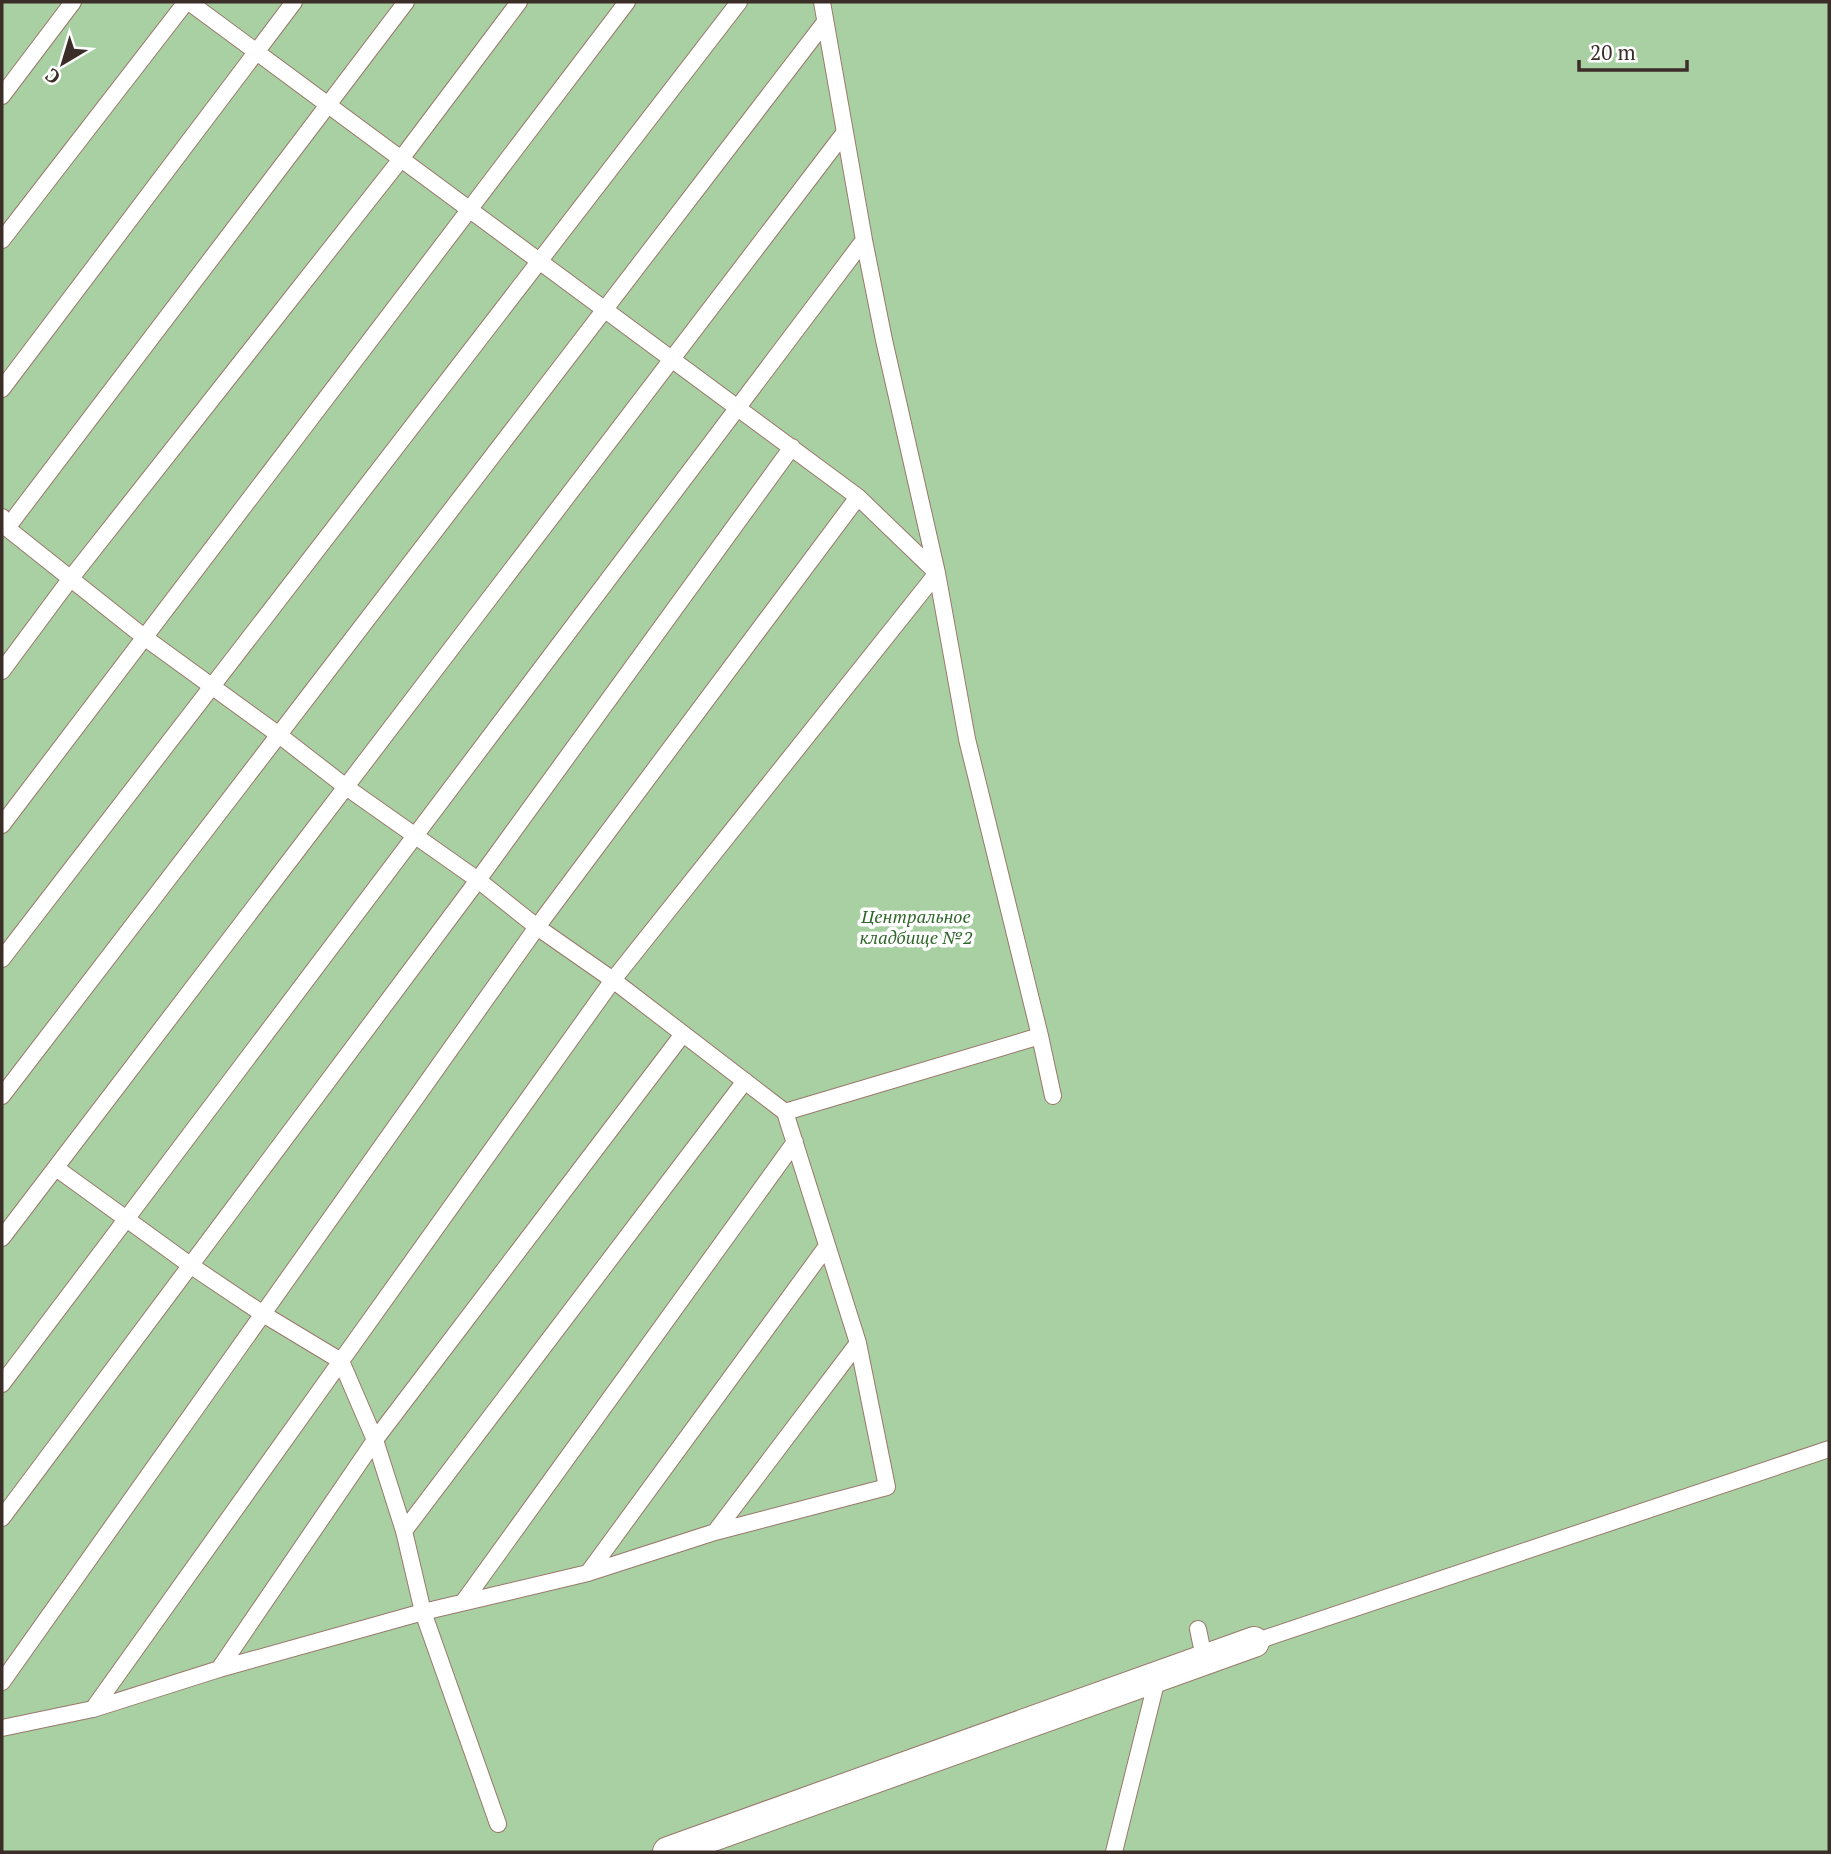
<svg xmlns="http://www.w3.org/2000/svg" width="1831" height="1854" font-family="'PT Serif',serif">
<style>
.green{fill:#a8d0a3}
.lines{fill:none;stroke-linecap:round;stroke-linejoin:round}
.lane-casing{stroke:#98786a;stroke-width:18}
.street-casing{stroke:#98786a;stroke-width:32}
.lane{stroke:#fff;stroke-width:16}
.street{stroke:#fff;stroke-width:30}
.labels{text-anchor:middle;stroke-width:7;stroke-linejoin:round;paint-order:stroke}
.park-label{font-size:18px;font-style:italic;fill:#2f6729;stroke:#fff}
</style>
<rect width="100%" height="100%" fill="#fdeee8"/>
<path class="green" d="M 2,2 L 1829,2 L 1829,1852 L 2,1852 Z"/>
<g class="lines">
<defs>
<path id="lane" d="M 189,2 L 858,497 L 937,573 L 613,980 L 341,1361 L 375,1440 L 404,1531 L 423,1612 L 498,1824
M 822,2 L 864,240 L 884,340 L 937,573 L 967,739 L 1040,1036 L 1053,1096
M 2,96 L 73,2
M 2,240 L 186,2
M 2,389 L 294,2
M 2,517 L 7,528 L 144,637 L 279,735 L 346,787 L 478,880 L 537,927 L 613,980 L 785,1112
M 7,528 L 406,2
M 2,671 L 71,578 L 401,159 L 519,2
M 2,825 L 627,2
M 2,959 L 739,2
M 2,1096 L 825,22
M 56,1168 L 190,1265 L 263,1314 L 341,1361 L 93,1709
M 2,1238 L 845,132
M 2,1384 L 864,240
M 2,1518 L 478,880 L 792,447
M 404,1531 L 745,1081
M 715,1532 L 858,1343
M 588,1573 L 827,1246
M 464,1601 L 795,1142
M 1198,1629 L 1204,1658
M 1254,1642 L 1829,1449
M 219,1669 L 375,1440 L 683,1034
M 2,1682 L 537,927 L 858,497
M 2,1728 L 93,1709 L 219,1669 L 423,1612 L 588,1573 L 715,1532 L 887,1487 L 858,1343 L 785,1112 L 1040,1036
M 1114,1852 L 1158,1675"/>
<path id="street" d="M 668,1852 L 1254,1642"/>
</defs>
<use href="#lane" class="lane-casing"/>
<use href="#street" class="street-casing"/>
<use href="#lane" class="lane"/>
<use href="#street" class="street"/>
</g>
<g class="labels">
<g class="park-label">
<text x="916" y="923">Центральное<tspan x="916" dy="21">кладбище №2</tspan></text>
</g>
</g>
<rect width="1831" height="1854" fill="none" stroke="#3b2d27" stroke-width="7"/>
<g transform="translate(63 63) rotate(218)" stroke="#ffffff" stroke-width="5" paint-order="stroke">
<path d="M0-5L12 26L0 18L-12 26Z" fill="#3b2d27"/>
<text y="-10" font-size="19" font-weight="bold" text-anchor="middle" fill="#3b2d27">С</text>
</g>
<path d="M1579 60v10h108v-10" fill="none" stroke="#3b2d27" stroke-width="3.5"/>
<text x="1590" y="60" font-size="21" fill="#3b2d27" stroke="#ffffff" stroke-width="5" paint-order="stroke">20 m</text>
</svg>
